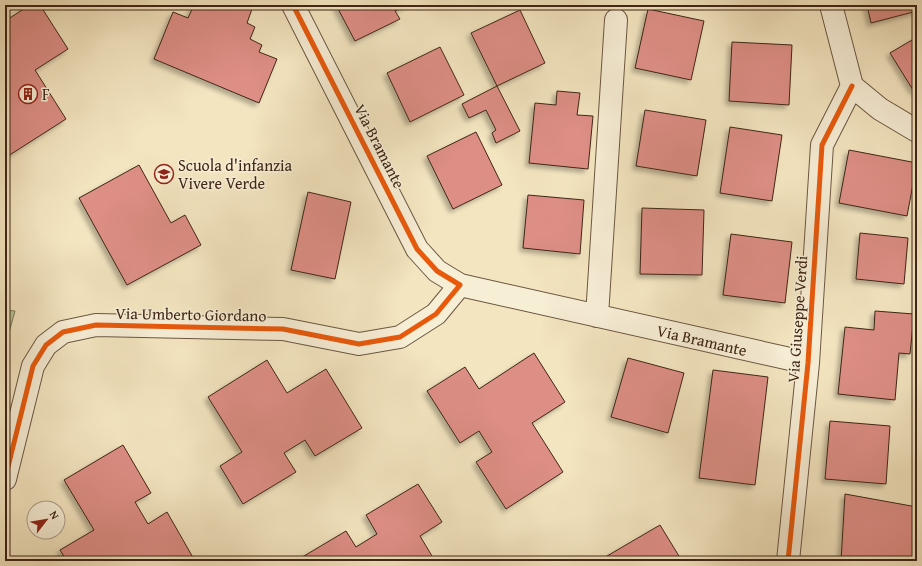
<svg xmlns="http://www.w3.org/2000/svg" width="922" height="566" font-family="'Gentium Book Plus',serif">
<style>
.green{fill:#b4c697;stroke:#7a7656}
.building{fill:#dd8e85;stroke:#3f2616;filter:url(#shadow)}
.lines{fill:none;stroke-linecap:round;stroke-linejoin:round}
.minor-casing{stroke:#6c5640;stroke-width:24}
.minor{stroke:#f7eed6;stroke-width:22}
.cycleway-casing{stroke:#f7eed6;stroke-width:8}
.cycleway{stroke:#e8590c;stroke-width:5}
.labels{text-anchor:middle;stroke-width:3;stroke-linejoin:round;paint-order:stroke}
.poi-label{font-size:16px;fill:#3f2616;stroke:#f7eed6;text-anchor:start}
.street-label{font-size:16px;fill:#3f2616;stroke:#f7eed6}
</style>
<defs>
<filter id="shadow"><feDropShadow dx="-3.5" dy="3.5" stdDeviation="2" flood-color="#0004"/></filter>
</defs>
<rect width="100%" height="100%" fill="#f3e5c0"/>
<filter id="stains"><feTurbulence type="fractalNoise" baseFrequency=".005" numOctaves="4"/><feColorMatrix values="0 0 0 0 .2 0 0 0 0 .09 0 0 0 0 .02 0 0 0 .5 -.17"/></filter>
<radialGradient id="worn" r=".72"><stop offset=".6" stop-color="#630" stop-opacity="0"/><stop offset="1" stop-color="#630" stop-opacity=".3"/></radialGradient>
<path class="green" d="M 5,310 L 15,311 L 5,347 Z"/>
<path class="building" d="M 30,5 L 40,5 L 68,49 L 35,70 L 66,119 L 8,156 L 5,151 L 5,21 Z
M 194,5 L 250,5 L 253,6 L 247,23 L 255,27 L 250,39 L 262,45 L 259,52 L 277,59 L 259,103 L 154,59 L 173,12 L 188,18 Z
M 336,5 L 407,5 L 395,11 L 400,19 L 355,41 Z
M 867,5 L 917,5 L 917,11 L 871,23 Z
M 648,9 L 704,21 L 691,80 L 635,68 Z
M 520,10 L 545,63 L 497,86 L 471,33 Z
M 917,37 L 917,92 L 913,90 L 890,53 Z
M 732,42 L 792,45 L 789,105 L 729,101 Z
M 440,47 L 464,95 L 410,122 L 387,73 Z
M 497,86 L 520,131 L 496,143 L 492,133 L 496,130 L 486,110 L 469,118 L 462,104 Z
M 557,91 L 580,93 L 577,115 L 593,116 L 588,169 L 529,163 L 535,103 L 556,105 Z
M 645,110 L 706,120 L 697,176 L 636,166 Z
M 730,127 L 782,135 L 772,201 L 720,193 Z
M 476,132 L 502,185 L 453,209 L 427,156 Z
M 849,150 L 917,163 L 907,216 L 839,203 Z
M 139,165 L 171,223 L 185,215 L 201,245 L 127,285 L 79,198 Z
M 308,192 L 351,202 L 335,279 L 291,270 Z
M 528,195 L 584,200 L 580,254 L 523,248 Z
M 642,208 L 704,210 L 702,275 L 640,274 Z
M 860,233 L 908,238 L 904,284 L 856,279 Z
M 731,234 L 792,242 L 785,303 L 723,295 Z
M 875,311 L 914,314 L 910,354 L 899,353 L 895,400 L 838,394 L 845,327 L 874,330 Z
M 534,353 L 565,402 L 532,423 L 563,472 L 506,509 L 476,462 L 492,452 L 479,431 L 460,443 L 427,391 L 465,367 L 479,389 Z
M 628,358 L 684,373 L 668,433 L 611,417 Z
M 267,360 L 287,393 L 326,369 L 362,428 L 315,456 L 305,440 L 284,453 L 296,472 L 243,504 L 220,466 L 242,452 L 208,397 Z
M 713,370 L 768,377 L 755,485 L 699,478 Z
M 830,421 L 890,426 L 886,484 L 825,479 Z
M 123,445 L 151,493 L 135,502 L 148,524 L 167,512 L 195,561 L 67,561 L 60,550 L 94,530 L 64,480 Z
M 418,484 L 442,522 L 420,536 L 435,561 L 300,561 L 299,559 L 346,531 L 356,547 L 377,534 L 366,515 Z
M 845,494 L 917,507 L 917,561 L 841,561 Z
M 660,525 L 682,561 L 610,561 L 607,556 Z"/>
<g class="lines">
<defs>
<path id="minor" d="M 293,5 L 417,249 L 437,271 L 460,285 L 808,363
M 831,5 L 852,86
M 852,86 L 880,109 L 917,131
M 597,316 L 616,20
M 5,479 L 33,366 L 46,345 L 63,332 L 96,325 L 283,329 L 359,344 L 400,337 L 436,314 L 460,285
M 788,561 L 808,363 L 822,145 L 852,86"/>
</defs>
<use href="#minor" class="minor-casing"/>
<use href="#minor" class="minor"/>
<defs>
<path id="cycleway" d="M 5,479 L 33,366 L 46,345 L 63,332 L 96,325 L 283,329 L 359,344 L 400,337 L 436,314 L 460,285 L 437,271 L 417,249 L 293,5
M 788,561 L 808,363 L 822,145 L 852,86"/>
</defs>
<use href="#cycleway" class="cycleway-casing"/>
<use href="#cycleway" class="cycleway"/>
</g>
<defs>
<symbol id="building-ring" viewBox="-11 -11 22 22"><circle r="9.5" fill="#f7eed6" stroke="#8f2418" stroke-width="1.5"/><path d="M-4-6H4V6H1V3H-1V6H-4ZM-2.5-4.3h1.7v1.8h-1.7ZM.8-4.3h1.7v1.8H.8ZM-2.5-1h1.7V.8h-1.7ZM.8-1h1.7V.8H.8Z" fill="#8f2418"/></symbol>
<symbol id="school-ring" viewBox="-11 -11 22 22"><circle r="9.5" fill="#f7eed6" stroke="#8f2418" stroke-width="1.5"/><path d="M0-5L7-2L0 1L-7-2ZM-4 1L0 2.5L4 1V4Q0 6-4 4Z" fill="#8f2418"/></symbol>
</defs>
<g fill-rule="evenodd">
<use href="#building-ring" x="17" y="83" width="22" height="22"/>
<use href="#school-ring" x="153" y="163" width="22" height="22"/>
</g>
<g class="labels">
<g class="poi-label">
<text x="42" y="100">F</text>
<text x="178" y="171">Scuola d'infanzia<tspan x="178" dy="18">Vivere Verde</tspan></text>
</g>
<g class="street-label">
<text transform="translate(380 146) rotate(63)" y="6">Via Bramante</text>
<text transform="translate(191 314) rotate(1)" y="6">Via Umberto Giordano</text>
<text transform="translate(797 319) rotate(-86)" y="6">Via Giuseppe Verdi</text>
<text transform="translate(702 340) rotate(13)" y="6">Via Bramante</text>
</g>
</g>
<rect width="922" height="566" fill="none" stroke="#f3e5c0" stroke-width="20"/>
<rect x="6" y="6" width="910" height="554" fill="none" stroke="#3f2616" stroke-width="2"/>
<rect x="10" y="10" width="902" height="546" fill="none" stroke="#3f2616"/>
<g transform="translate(46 520) rotate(59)"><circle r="19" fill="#f7eed6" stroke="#ad9e89"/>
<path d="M0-3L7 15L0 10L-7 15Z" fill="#8f2418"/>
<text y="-6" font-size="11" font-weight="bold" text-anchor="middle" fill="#3f2616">N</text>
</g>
<rect width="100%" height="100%" filter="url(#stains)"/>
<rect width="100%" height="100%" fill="url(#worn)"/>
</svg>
